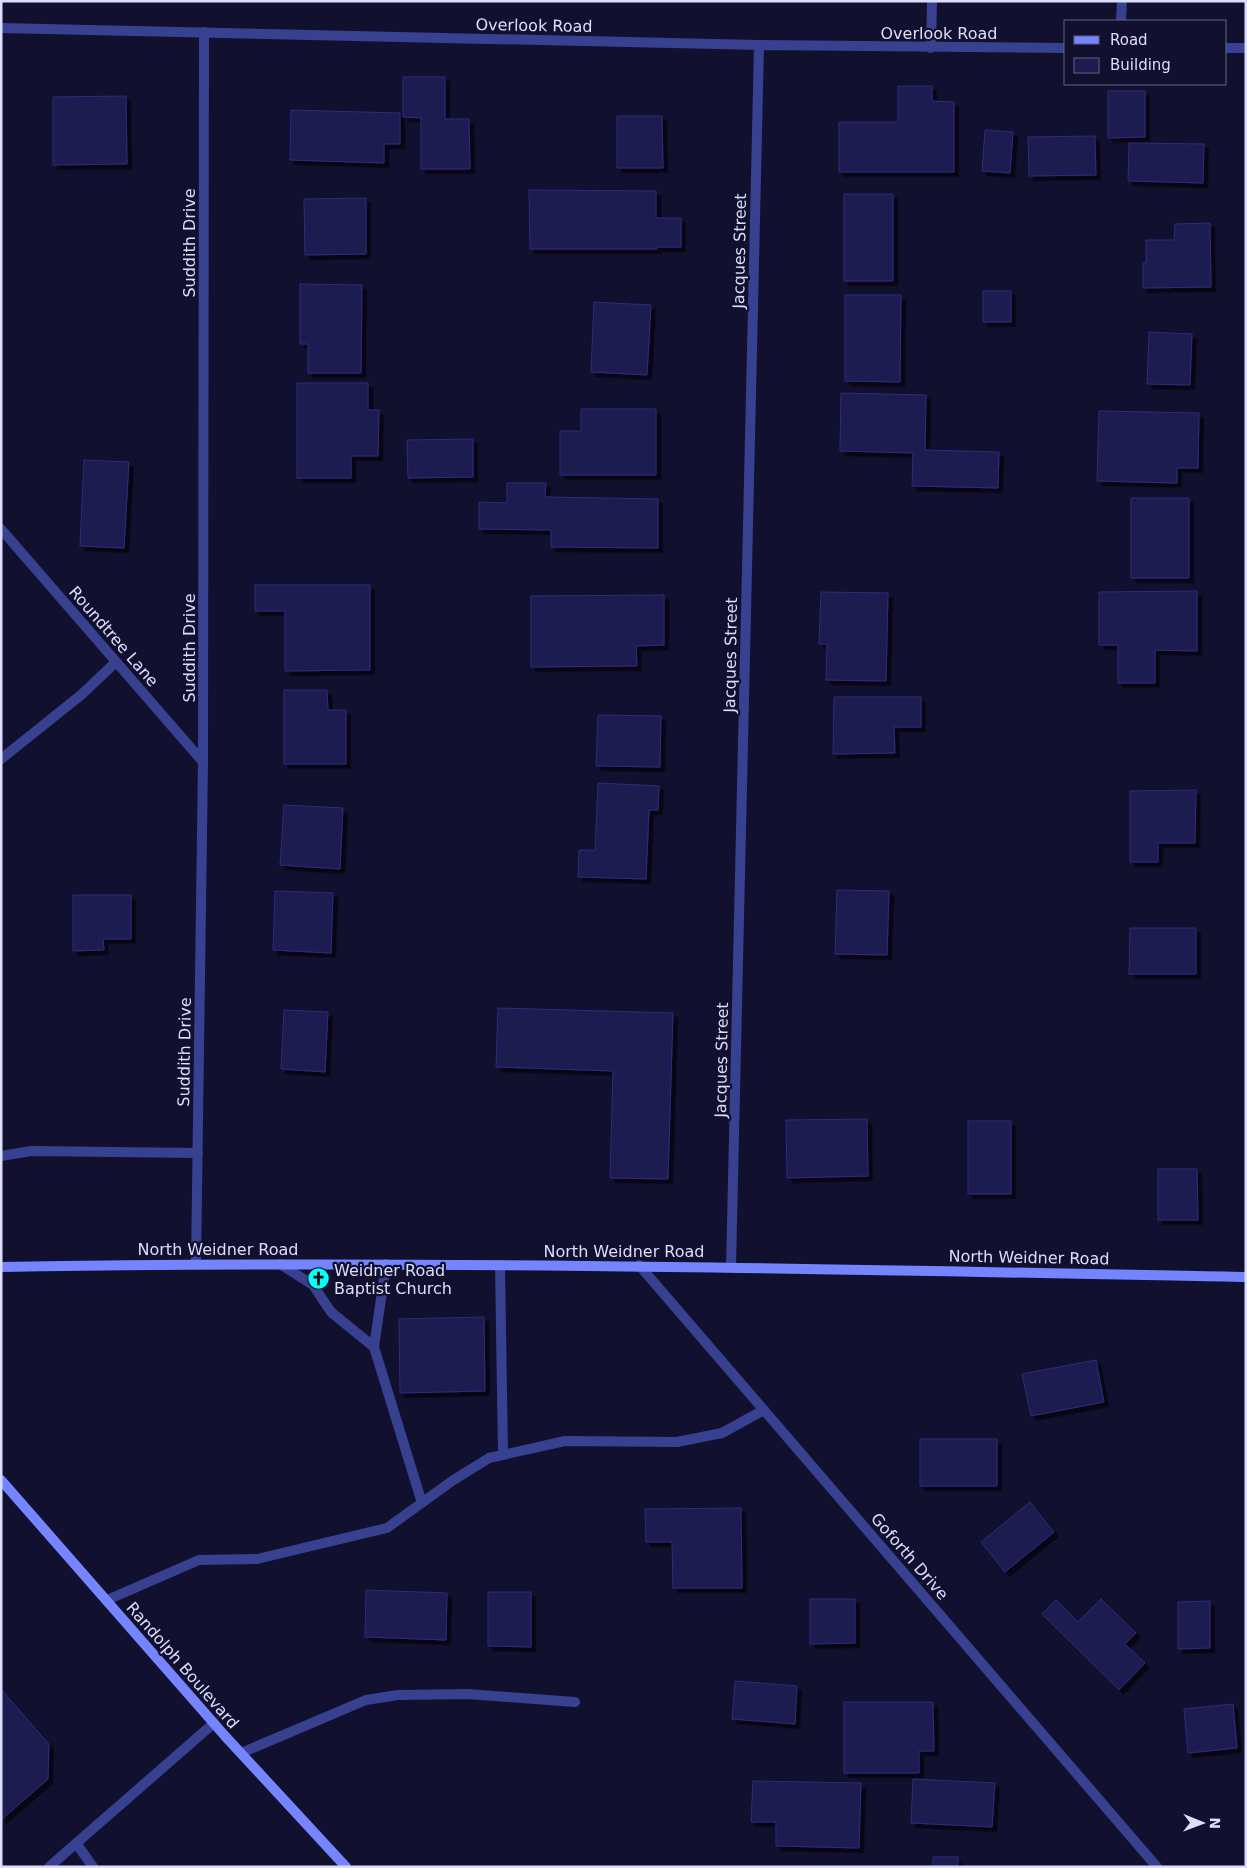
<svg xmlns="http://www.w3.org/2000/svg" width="1247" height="1868" font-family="'DejaVu Sans',sans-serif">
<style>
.building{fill:#1e1b51;stroke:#2f2b7e;filter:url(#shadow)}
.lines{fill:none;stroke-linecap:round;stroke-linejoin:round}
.lane{stroke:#384190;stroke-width:10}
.street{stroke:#384190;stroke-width:10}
.secondary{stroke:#7485ff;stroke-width:10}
.labels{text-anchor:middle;stroke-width:4.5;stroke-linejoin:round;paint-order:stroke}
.street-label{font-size:16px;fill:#dddeff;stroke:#11102e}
.poi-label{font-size:16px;fill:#dddeff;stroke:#11102e;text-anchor:start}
</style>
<defs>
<filter id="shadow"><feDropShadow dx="4.5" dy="4.5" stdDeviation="0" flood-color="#0009"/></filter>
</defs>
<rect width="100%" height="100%" fill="#11102e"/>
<path class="building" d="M 403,77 L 445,77 L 445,119 L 469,119 L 470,169 L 421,169 L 421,118 L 403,117 Z
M 898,86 L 932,86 L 932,101 L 954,102 L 954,172 L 839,172 L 839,122 L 898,122 Z
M 1108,91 L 1145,91 L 1145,137 L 1108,138 Z
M 126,96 L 127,164 L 53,165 L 53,97 Z
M 291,110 L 400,113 L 400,144 L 384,144 L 384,163 L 290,160 Z
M 617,116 L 662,116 L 663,168 L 617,168 Z
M 985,130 L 1013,132 L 1010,173 L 982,171 Z
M 1095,136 L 1096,175 L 1029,176 L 1028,137 Z
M 1129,143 L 1204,144 L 1203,183 L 1128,181 Z
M 529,190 L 656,191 L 656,218 L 681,218 L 681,247 L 657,247 L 657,249 L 530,249 Z
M 844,194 L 893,194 L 893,281 L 844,281 Z
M 366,198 L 366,254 L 305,255 L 304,199 Z
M 1210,223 L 1211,287 L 1143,288 L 1143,263 L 1146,263 L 1146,240 L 1174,240 L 1175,224 Z
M 300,284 L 362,285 L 361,373 L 308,373 L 308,344 L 300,344 Z
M 983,291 L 1011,291 L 1011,322 L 983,322 Z
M 845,295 L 901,295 L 900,382 L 845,381 Z
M 594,302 L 651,305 L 647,375 L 591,372 Z
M 1149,332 L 1192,334 L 1190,385 L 1147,384 Z
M 297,383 L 368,383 L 368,410 L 379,410 L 378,456 L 351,456 L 351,478 L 297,478 Z
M 841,393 L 926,395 L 925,450 L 999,452 L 998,488 L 912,486 L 913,453 L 840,451 Z
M 581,409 L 656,409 L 656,475 L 560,475 L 560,431 L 581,431 Z
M 1099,411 L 1199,413 L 1198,468 L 1177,468 L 1177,483 L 1097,481 Z
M 473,439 L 473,477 L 408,478 L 407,440 Z
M 84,460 L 129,462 L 124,548 L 80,546 Z
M 507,483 L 546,483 L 545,497 L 658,499 L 658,548 L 551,547 L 551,530 L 479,529 L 479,502 L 507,503 Z
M 1131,498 L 1189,498 L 1189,578 L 1131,578 Z
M 255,585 L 370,585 L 370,670 L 285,671 L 285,611 L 255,611 Z
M 1197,591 L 1197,651 L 1155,650 L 1155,683 L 1118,683 L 1118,645 L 1099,645 L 1099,592 Z
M 821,592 L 888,593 L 886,681 L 826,680 L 827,644 L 819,644 Z
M 664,595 L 664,645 L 636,646 L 637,666 L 531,667 L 531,596 Z
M 284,690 L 327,690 L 328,710 L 346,710 L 346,764 L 284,764 Z
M 834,697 L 921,697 L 921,727 L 894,727 L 895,753 L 833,754 Z
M 598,715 L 661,716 L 660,767 L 596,766 Z
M 598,783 L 659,786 L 658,810 L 649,810 L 646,879 L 578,877 L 579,850 L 595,850 Z
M 1196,790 L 1195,843 L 1158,843 L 1158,862 L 1130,862 L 1130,791 Z
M 284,805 L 343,808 L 340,869 L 280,865 Z
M 837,890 L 889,891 L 887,955 L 835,954 Z
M 275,891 L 333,893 L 331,953 L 273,950 Z
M 73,895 L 131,895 L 131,939 L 103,939 L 104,950 L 73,951 Z
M 1130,928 L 1196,928 L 1196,974 L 1129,974 Z
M 498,1008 L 673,1013 L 668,1179 L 610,1178 L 613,1071 L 496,1067 Z
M 284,1010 L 328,1012 L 325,1072 L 281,1069 Z
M 867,1119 L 868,1176 L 787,1178 L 786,1120 Z
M 968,1121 L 1011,1121 L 1011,1194 L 968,1194 Z
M 1158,1169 L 1197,1169 L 1198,1220 L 1158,1220 Z
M 484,1317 L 485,1391 L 400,1393 L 399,1319 Z
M 1096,1360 L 1104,1402 L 1031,1416 L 1022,1374 Z
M 920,1439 L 997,1439 L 997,1486 L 920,1486 Z
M 1030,1502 L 1054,1532 L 1005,1572 L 981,1542 Z
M 741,1508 L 742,1588 L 673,1588 L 672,1542 L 646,1542 L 645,1509 Z
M 366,1590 L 447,1593 L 446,1640 L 365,1637 Z
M 488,1592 L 531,1592 L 531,1647 L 488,1646 Z
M 810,1599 L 855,1599 L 855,1643 L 810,1644 Z
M 1101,1599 L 1136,1633 L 1125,1644 L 1145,1663 L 1119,1690 L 1042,1614 L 1056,1600 L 1078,1622 Z
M 1210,1601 L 1210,1648 L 1178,1649 L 1178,1602 Z
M 735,1681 L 797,1686 L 795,1724 L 732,1719 Z
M 1,1689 L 49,1744 L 48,1779 L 1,1820 Z
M 844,1702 L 933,1702 L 934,1751 L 919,1751 L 919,1773 L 844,1773 Z
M 1233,1704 L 1237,1748 L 1188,1753 L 1184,1709 Z
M 913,1779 L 995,1783 L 992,1827 L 911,1823 Z
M 753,1781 L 861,1783 L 859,1848 L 776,1846 L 776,1822 L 751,1822 Z
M 933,1857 L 958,1857 L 958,1867 L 933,1867 Z"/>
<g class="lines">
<path class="lane" d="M 1121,21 L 1122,1
M 1,759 L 81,695 L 116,662
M 1,1156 L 31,1151 L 198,1153
M 280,1264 L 313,1285 L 331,1312 L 374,1347 L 422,1503
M 500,1265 L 503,1455
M 374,1347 L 386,1264
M 107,1600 L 199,1560 L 257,1559 L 387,1528 L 452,1481 L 489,1458 L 565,1441 L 677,1442 L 722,1433 L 764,1410
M 241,1753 L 366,1700 L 398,1695 L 468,1694 L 575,1702
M 76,1843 L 93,1867
M 49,1867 L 214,1723"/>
<path class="street" d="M 1,28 L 759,45 L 1066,48
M 931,48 L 932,1
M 1226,48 L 1246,48
M 1,529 L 203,762
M 196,1263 L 203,762 L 204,32
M 639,1265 L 1157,1867
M 731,1267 L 759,45"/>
<path class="secondary" d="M 1,1267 C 416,1260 831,1269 1246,1277
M 1,1480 L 225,1736 L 346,1867"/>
</g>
<defs>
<symbol id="church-disc" viewBox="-11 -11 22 22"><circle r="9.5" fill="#09fff4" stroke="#11102e"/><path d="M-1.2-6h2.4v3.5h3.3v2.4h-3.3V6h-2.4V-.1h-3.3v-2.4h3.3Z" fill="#111"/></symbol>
</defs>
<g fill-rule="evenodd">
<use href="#church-disc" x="306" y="1266" width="25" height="25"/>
</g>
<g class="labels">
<g class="street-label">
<text transform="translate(534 25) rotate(1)" y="6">Overlook Road</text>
<text x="939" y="39">Overlook Road</text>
<text transform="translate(189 243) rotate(-90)" y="6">Suddith Drive</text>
<text transform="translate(739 251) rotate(-89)" y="6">Jacques Street</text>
<text transform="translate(114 636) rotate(49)" y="6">Roundtree Lane</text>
<text transform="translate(189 648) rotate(-90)" y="6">Suddith Drive</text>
<text transform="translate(730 655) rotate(-89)" y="6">Jacques Street</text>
<text transform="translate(184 1052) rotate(-89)" y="6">Suddith Drive</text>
<text transform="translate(721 1060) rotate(-89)" y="6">Jacques Street</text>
<text x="218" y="1255">North Weidner Road</text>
<text x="624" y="1257">North Weidner Road</text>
<text transform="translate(1029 1257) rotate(1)" y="6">North Weidner Road</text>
<text transform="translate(910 1556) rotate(49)" y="6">Goforth Drive</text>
<text transform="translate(183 1665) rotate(49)" y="6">Randolph Boulevard</text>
</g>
<g class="poi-label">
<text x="334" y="1276">Weidner Road<tspan x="334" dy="18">Baptist Church</tspan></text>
</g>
</g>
<rect width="1247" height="1868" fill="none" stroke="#dddeff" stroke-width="5"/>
<rect x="1064" y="20" width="162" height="65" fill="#11102e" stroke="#636282"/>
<rect x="1074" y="36" width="25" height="8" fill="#7485ff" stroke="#636282"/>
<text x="1110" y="45" font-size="15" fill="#dddeff">Road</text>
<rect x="1074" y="58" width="25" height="15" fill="#1e1b51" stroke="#636282"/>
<text x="1110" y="70" font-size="15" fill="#dddeff">Building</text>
<g transform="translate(1202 1823) rotate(91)" stroke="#11102e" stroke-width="4" paint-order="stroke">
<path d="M0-4L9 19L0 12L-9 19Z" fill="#dddeff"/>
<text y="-8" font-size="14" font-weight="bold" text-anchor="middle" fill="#dddeff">N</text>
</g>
</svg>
